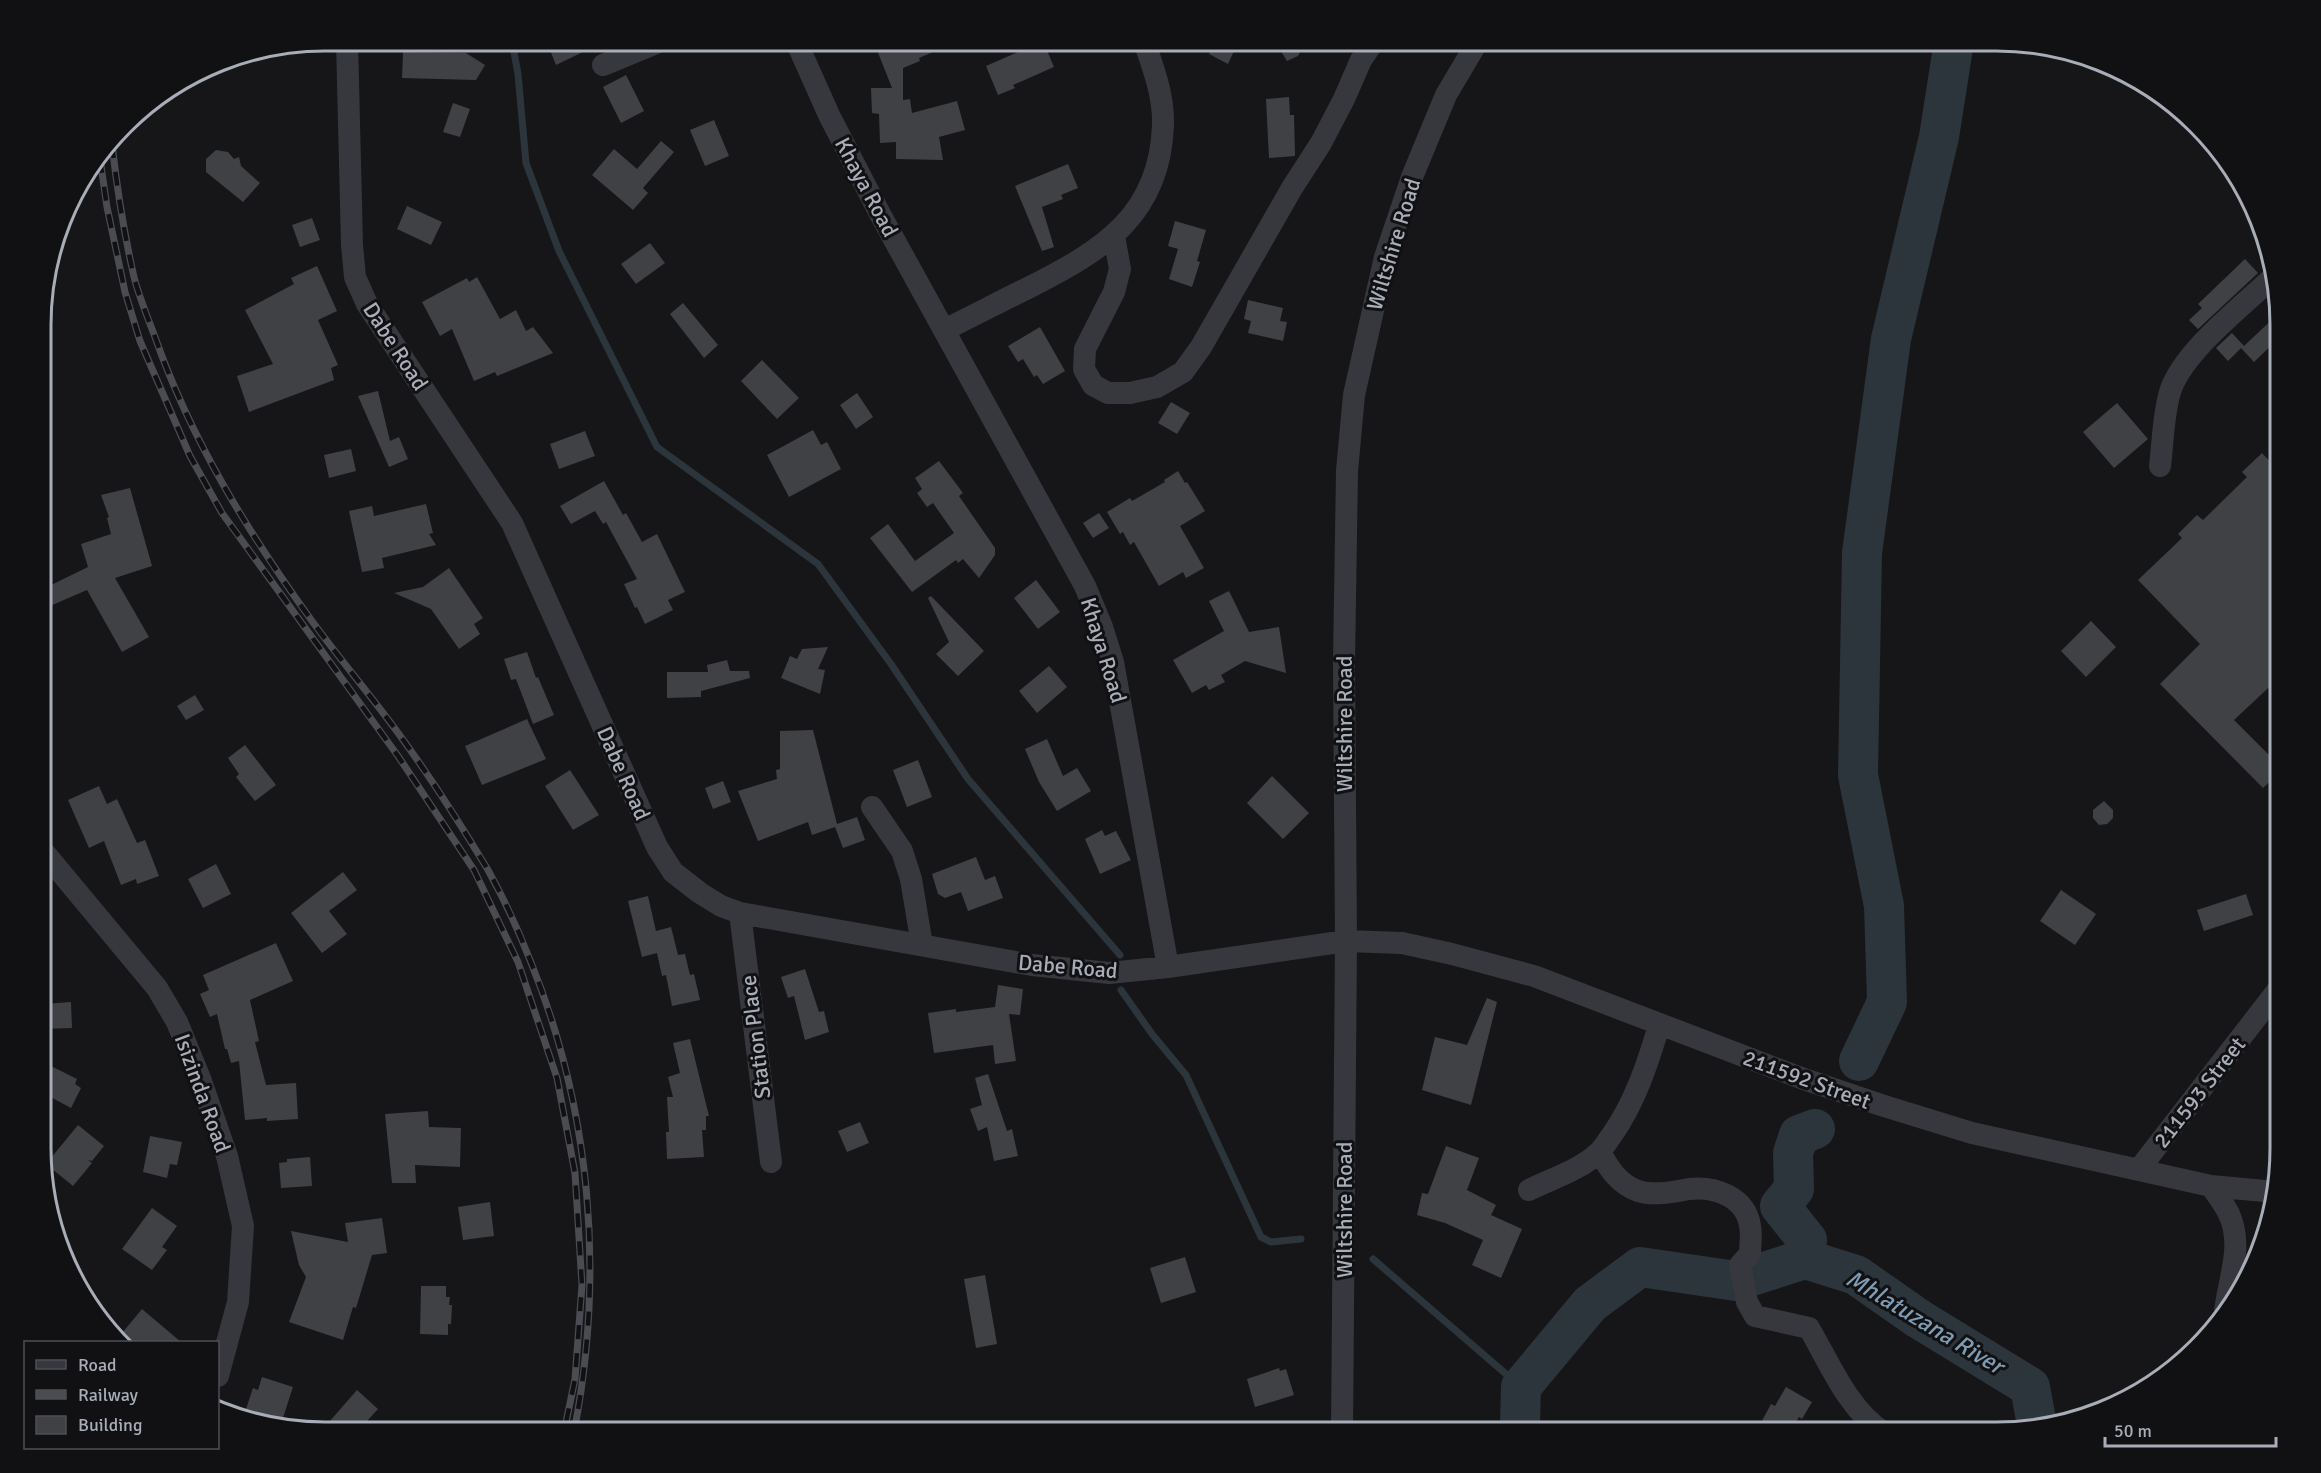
<svg xmlns="http://www.w3.org/2000/svg" width="2321" height="1473" font-family="Signika,sans-serif">
<style>
.lines{fill:none;stroke-linecap:round;stroke-linejoin:round}
.stream{stroke:#2c353c;stroke-width:7}
.river{stroke:#2c353c;stroke-width:40}
.building{fill:#404145}
.minor{stroke:#37383d;stroke-width:22}
.rail-casing{stroke:#4a4c52;stroke-width:7}
.rail{stroke:#111113;stroke-width:4.5;stroke-dasharray:14;stroke-linecap:butt}
.labels{text-anchor:middle;stroke-width:6;stroke-linejoin:round;paint-order:stroke}
.street-label{font-size:22px;fill:#a8adb8;stroke:#111113}
.water-label{font-size:24px;font-style:italic;fill:#7f9bb3;stroke:#111113}
.rim{fill:none;stroke:#a8adb8;stroke-width:3}
</style>
<rect width="100%" height="100%" fill="#161618"/>
<g class="lines">
<path class="stream" d="M 512,41 L 518,74 L 526,163 L 559,251 L 657,447 L 818,564 L 891,664 L 968,779 L 1120,955
M 1121,990 L 1152,1034 L 1186,1075 L 1261,1237 L 1271,1242 L 1301,1239
M 1373,1259 L 1521,1387"/>
<path class="river" d="M 1859,1061 L 1887,1002 L 1884,906 L 1858,775 L 1862,553 L 1891,339 L 1939,137 L 1954,41
M 1805,1259 L 1807,1240 L 1780,1206 L 1794,1189 L 1793,1153 L 1799,1135 L 1815,1129
M 1522,1432 L 1520,1423 L 1521,1387 L 1590,1304 L 1640,1267 L 1736,1281 L 1805,1259 L 1856,1275 L 1919,1319 L 2030,1387 L 2037,1425"/>
</g>
<path class="building" d="M 546,40 L 608,40 L 556,65 Z
M 888,40 L 961,40 L 919,58 L 920,61 L 903,68 L 903,100 L 910,99 L 912,113 L 957,101 L 965,130 L 939,137 L 943,160 L 896,159 L 896,142 L 880,143 L 879,114 L 872,113 L 871,88 L 892,88 L 875,45 Z
M 1215,40 L 1239,40 L 1228,64 L 1209,54 Z
M 1283,40 L 1298,40 L 1301,50 L 1298,56 L 1287,61 L 1282,53 Z
M 1043,41 L 1054,67 L 1013,85 L 1015,88 L 998,95 L 986,66 Z
M 403,52 L 466,53 L 485,65 L 476,80 L 402,78 Z
M 626,75 L 644,111 L 621,123 L 603,87 Z
M 1289,97 L 1290,115 L 1294,115 L 1295,156 L 1269,158 L 1266,99 Z
M 453,103 L 470,109 L 460,137 L 443,132 Z
M 714,120 L 729,156 L 705,166 L 690,130 Z
M 661,141 L 674,152 L 643,188 L 648,193 L 633,210 L 592,175 L 614,149 L 637,169 Z
M 216,150 L 228,152 L 234,159 L 239,157 L 241,166 L 260,183 L 243,202 L 206,172 L 206,159 Z
M 1068,164 L 1078,188 L 1061,195 L 1063,199 L 1042,207 L 1054,247 L 1042,251 L 1015,186 Z
M 407,206 L 442,222 L 431,245 L 397,229 Z
M 312,218 L 320,240 L 300,247 L 292,225 Z
M 1175,221 L 1206,230 L 1197,261 L 1200,262 L 1192,287 L 1169,279 L 1178,249 L 1168,246 Z
M 650,243 L 665,263 L 636,284 L 621,264 Z
M 2245,259 L 2258,273 L 2198,329 L 2189,320 L 2202,308 L 2198,304 Z
M 317,266 L 337,311 L 318,320 L 338,365 L 331,368 L 334,380 L 249,412 L 237,376 L 273,364 L 245,310 L 294,284 L 291,278 Z
M 477,277 L 500,319 L 516,310 L 526,331 L 533,327 L 553,353 L 497,376 L 495,372 L 474,381 L 452,329 L 440,336 L 422,302 L 467,278 L 469,282 Z
M 1248,300 L 1283,308 L 1280,321 L 1287,322 L 1283,341 L 1248,333 L 1251,321 L 1244,319 Z
M 683,303 L 718,345 L 704,358 L 670,314 Z
M 2280,312 L 2280,337 L 2254,362 L 2241,348 L 2228,361 L 2216,348 L 2232,333 L 2244,346 Z
M 1040,327 L 1065,371 L 1043,384 L 1037,375 L 1034,377 L 1023,359 L 1018,362 L 1008,346 Z
M 762,360 L 799,398 L 777,419 L 741,381 Z
M 378,391 L 390,441 L 399,437 L 408,459 L 389,467 L 358,396 Z
M 857,393 L 873,417 L 856,429 L 840,405 Z
M 1171,402 L 1190,413 L 1177,434 L 1158,423 Z
M 2117,403 L 2148,439 L 2114,468 L 2083,432 Z
M 813,430 L 821,445 L 827,442 L 841,469 L 789,497 L 767,455 Z
M 585,431 L 595,456 L 559,469 L 550,444 Z
M 351,449 L 356,471 L 329,478 L 324,455 Z
M 2262,453 L 2280,472 L 2280,677 L 2234,720 L 2280,766 L 2280,772 L 2263,788 L 2160,684 L 2200,644 L 2138,580 L 2182,538 L 2178,534 L 2197,515 L 2203,520 L 2247,477 L 2242,472 Z
M 939,461 L 963,493 L 959,496 L 995,548 L 995,555 L 979,578 L 963,559 L 958,563 L 956,560 L 912,592 L 870,538 L 888,524 L 915,561 L 954,533 L 933,503 L 927,507 L 917,493 L 922,489 L 915,478 Z
M 1178,471 L 1185,483 L 1187,482 L 1205,511 L 1180,526 L 1204,568 L 1186,578 L 1183,572 L 1159,586 L 1134,542 L 1130,545 L 1123,532 L 1120,534 L 1107,512 L 1130,498 L 1132,501 L 1165,482 L 1164,480 Z
M 604,481 L 623,515 L 626,513 L 642,542 L 657,534 L 685,592 L 668,600 L 673,610 L 645,624 L 637,607 L 635,608 L 624,584 L 637,579 L 606,522 L 603,524 L 595,511 L 571,524 L 560,506 Z
M 130,488 L 152,566 L 115,578 L 149,637 L 122,652 L 87,590 L 43,609 L 43,589 L 88,567 L 81,544 L 111,534 L 107,518 L 109,517 L 101,495 Z
M 426,504 L 433,533 L 429,534 L 436,545 L 382,558 L 384,568 L 362,572 L 349,511 L 372,506 L 374,516 Z
M 1099,513 L 1109,528 L 1093,538 L 1083,523 Z
M 449,568 L 483,618 L 474,624 L 480,634 L 459,649 L 431,609 L 394,593 L 423,587 Z
M 1036,580 L 1060,612 L 1038,629 L 1014,598 Z
M 1229,591 L 1249,632 L 1279,627 L 1286,673 L 1245,661 L 1221,675 L 1225,682 L 1209,690 L 1206,685 L 1192,693 L 1173,660 L 1224,631 L 1209,601 Z
M 931,596 L 984,651 L 958,676 L 936,654 L 949,642 L 928,598 Z
M 2091,621 L 2116,647 L 2086,677 L 2061,651 Z
M 828,647 L 818,669 L 825,670 L 820,694 L 781,678 L 790,656 L 797,659 L 802,649 Z
M 527,652 L 536,678 L 538,677 L 554,715 L 533,724 L 516,679 L 511,680 L 504,659 Z
M 727,660 L 730,671 L 749,671 L 750,678 L 701,691 L 701,697 L 667,698 L 667,672 L 708,672 L 707,665 Z
M 1049,666 L 1067,687 L 1037,713 L 1019,691 Z
M 195,695 L 204,710 L 186,720 L 177,706 Z
M 527,719 L 546,759 L 482,785 L 465,746 Z
M 813,730 L 837,824 L 857,817 L 865,840 L 843,848 L 835,827 L 812,835 L 808,822 L 758,841 L 738,791 L 777,779 L 776,770 L 780,769 L 780,731 Z
M 1047,739 L 1063,776 L 1077,768 L 1091,791 L 1057,811 L 1039,782 L 1025,749 Z
M 245,745 L 276,785 L 255,801 L 236,777 L 239,774 L 228,758 Z
M 918,760 L 932,797 L 907,807 L 893,770 Z
M 570,770 L 599,815 L 573,830 L 545,786 Z
M 1272,776 L 1309,813 L 1283,839 L 1247,803 Z
M 723,781 L 731,802 L 713,809 L 705,788 Z
M 99,786 L 107,804 L 117,799 L 137,843 L 145,840 L 159,876 L 137,884 L 136,879 L 121,885 L 104,841 L 89,848 L 68,800 Z
M 2104,801 L 2113,810 L 2113,818 L 2107,824 L 2099,825 L 2093,818 L 2093,810 Z
M 1102,830 L 1105,836 L 1116,831 L 1131,860 L 1100,874 L 1085,839 Z
M 976,857 L 985,880 L 995,876 L 1003,898 L 968,911 L 961,892 L 945,898 L 938,894 L 932,874 Z
M 216,864 L 231,894 L 203,908 L 188,879 Z
M 343,872 L 357,890 L 329,911 L 347,934 L 322,953 L 291,913 Z
M 2061,890 L 2096,914 L 2075,945 L 2040,921 Z
M 2246,894 L 2253,915 L 2204,931 L 2197,910 Z
M 648,896 L 656,931 L 671,927 L 678,955 L 685,954 L 690,975 L 694,974 L 700,1000 L 672,1006 L 666,975 L 662,976 L 657,953 L 642,957 L 628,901 Z
M 276,943 L 293,981 L 250,1000 L 259,1041 L 255,1042 L 266,1085 L 296,1083 L 298,1119 L 267,1121 L 267,1118 L 245,1120 L 239,1061 L 231,1063 L 227,1049 L 225,1049 L 217,1014 L 210,1017 L 200,994 L 209,990 L 203,975 Z
M 805,969 L 819,1012 L 824,1011 L 829,1032 L 805,1040 L 794,996 L 788,998 L 781,977 Z
M 998,985 L 1023,989 L 1020,1015 L 1009,1014 L 1016,1061 L 995,1064 L 993,1045 L 934,1053 L 928,1013 L 956,1009 L 956,1012 L 995,1007 Z
M 1487,998 L 1497,1002 L 1471,1105 L 1422,1090 L 1435,1037 L 1467,1045 Z
M 71,1002 L 72,1028 L 43,1029 L 43,1004 Z
M 690,1039 L 709,1116 L 706,1116 L 706,1130 L 702,1130 L 704,1157 L 667,1159 L 666,1132 L 669,1132 L 667,1097 L 673,1097 L 668,1077 L 680,1073 L 673,1043 Z
M 43,1062 L 77,1079 L 75,1084 L 81,1088 L 71,1108 L 43,1093 Z
M 988,1074 L 1007,1131 L 1012,1129 L 1018,1156 L 994,1161 L 987,1127 L 978,1131 L 970,1109 L 982,1105 L 975,1078 Z
M 428,1111 L 429,1127 L 461,1128 L 460,1167 L 415,1165 L 416,1183 L 392,1183 L 385,1114 Z
M 860,1122 L 869,1143 L 847,1152 L 838,1131 Z
M 78,1125 L 104,1146 L 92,1161 L 88,1160 L 92,1163 L 73,1186 L 46,1164 Z
M 150,1136 L 182,1142 L 177,1165 L 170,1164 L 167,1178 L 143,1172 Z
M 1446,1146 L 1479,1158 L 1467,1190 L 1496,1205 L 1491,1215 L 1522,1229 L 1501,1278 L 1472,1265 L 1483,1240 L 1445,1223 L 1417,1215 L 1422,1193 L 1428,1194 Z
M 310,1157 L 312,1186 L 281,1188 L 279,1163 L 287,1162 L 287,1159 Z
M 490,1202 L 494,1236 L 463,1240 L 458,1207 Z
M 152,1208 L 177,1226 L 162,1247 L 167,1250 L 152,1270 L 122,1249 Z
M 382,1218 L 387,1253 L 372,1255 L 356,1308 L 353,1307 L 343,1340 L 289,1322 L 306,1277 L 299,1265 L 291,1231 L 348,1242 L 345,1223 Z
M 1185,1257 L 1196,1292 L 1161,1303 L 1150,1268 Z
M 985,1275 L 997,1344 L 976,1348 L 964,1279 Z
M 421,1286 L 446,1286 L 446,1297 L 450,1297 L 449,1305 L 452,1305 L 451,1324 L 448,1324 L 448,1335 L 420,1334 Z
M 142,1309 L 181,1342 L 133,1342 L 122,1333 Z
M 1279,1368 L 1280,1371 L 1286,1369 L 1294,1395 L 1255,1407 L 1247,1379 Z
M 262,1377 L 293,1387 L 280,1427 L 255,1423 L 258,1413 L 246,1409 L 253,1388 L 258,1390 Z
M 1786,1387 L 1812,1402 L 1802,1419 L 1799,1417 L 1790,1432 L 1756,1432 L 1771,1404 L 1775,1406 Z
M 357,1390 L 378,1409 L 357,1432 L 325,1432 L 331,1425 L 329,1422 Z"/>
<g class="lines">
<path class="minor" d="M 347,41 L 352,245 L 355,277 L 367,304 L 512,523 L 657,847 L 673,872 L 700,893 L 721,906 L 740,913 L 1032,965 L 1109,973 L 1168,967 L 1346,941 L 1402,943 L 1452,954 L 1534,976 L 1801,1078 L 1881,1105 L 1972,1133 L 2211,1186 L 2275,1192
M 796,41 L 829,115 L 880,214 L 1085,586 L 1102,627 L 1113,662 L 1168,967
M 603,65 L 661,41
M 1114,236 L 1120,269 L 1114,292 L 1085,349 L 1084,369 L 1093,385 L 1108,393 L 1130,393 L 1157,387 L 1183,372 L 1201,347 L 1292,188 L 1321,143 L 1344,99 L 1361,60 L 1374,41
M 944,330 C 973,316 1001,301 1030,287 C 1103,250 1160,215 1163,125 C 1164,96 1153,67 1144,41
M 2160,466 C 2163,442 2163,416 2170,392 C 2182,353 2241,307 2271,279
M 2280,732 L 2280,735
M 872,807 L 902,851 L 911,879 L 922,945
M 43,851 L 157,988 L 177,1022 L 201,1081 L 227,1156 L 243,1226 L 238,1302 L 218,1376
M 740,913 L 771,1162
M 1600,1152 C 1609,1169 1619,1184 1638,1191 C 1654,1196 1673,1192 1689,1189 C 1715,1186 1746,1197 1750,1226 C 1752,1235 1750,1245 1750,1254 L 1740,1265 L 1747,1302 L 1755,1316 L 1809,1328 C 1830,1364 1848,1409 1883,1432
M 2140,1168 L 2280,987
M 2211,1186 C 2217,1195 2224,1204 2229,1214 C 2244,1247 2228,1280 2225,1312
M 1529,1190 C 1551,1179 1580,1170 1598,1153 C 1604,1148 1607,1141 1612,1135 C 1635,1102 1648,1063 1659,1025
M 1342,1432 L 1346,941 L 1344,662 L 1347,471 L 1354,395 L 1385,257 L 1412,177 L 1446,95 L 1478,41"/>
<defs>
<path id="rail" d="M 112,144 C 117,189 124,233 134,277 C 139,297 148,318 155,337 C 191,440 249,534 312,621 C 344,665 380,706 411,751 C 438,789 464,830 488,870 C 504,899 518,929 530,960 C 591,1110 605,1273 574,1432
M 100,159 L 107,207 L 125,292 L 140,341 L 190,456 L 222,513 L 398,756 L 474,870 L 518,962 L 557,1078 L 575,1173 L 582,1285 L 575,1379 L 564,1432"/>
</defs>
<use href="#rail" class="rail-casing"/>
<use href="#rail" class="rail"/>
</g>
<g class="labels">
<g class="street-label">
<text transform="translate(867 187) rotate(62)" y="8">Khaya Road</text>
<text transform="translate(1393 244) rotate(-73)" y="8">Wiltshire Road</text>
<text transform="translate(396 346) rotate(57)" y="8">Dabe Road</text>
<text transform="translate(1104 650) rotate(73)" y="8">Khaya Road</text>
<text transform="translate(1344 724) rotate(-90)" y="8">Wiltshire Road</text>
<text transform="translate(624 773) rotate(66)" y="8">Dabe Road</text>
<text transform="translate(1068 966) rotate(5)" y="8">Dabe Road</text>
<text transform="translate(755 1037) rotate(-97)" y="8">Station Place</text>
<text transform="translate(1807 1079) rotate(20)" y="8">211592 Street</text>
<text transform="translate(2199 1092) rotate(-52)" y="8">211593 Street</text>
<text transform="translate(203 1093) rotate(70)" y="8">Isizinda Road</text>
<text transform="translate(1344 1210) rotate(-90)" y="8">Wiltshire Road</text>
</g>
<g class="water-label">
<text transform="translate(1925 1322) rotate(31)" y="8">Mhlatuzana River</text>
</g>
</g>
<path d="M0 0H2321V1473H0ZM325 51H1996A274 274 0 0 1 2270 325V1148A274 274 0 0 1 1996 1422H325A274 274 0 0 1 51 1148V325A274 274 0 0 1 325 51Z" fill="#111113" fill-rule="evenodd"/>
<path class="rim" d="M325 51H1996A274 274 0 0 1 2270 325V1148A274 274 0 0 1 1996 1422H325A274 274 0 0 1 51 1148V325A274 274 0 0 1 325 51Z"/>
<rect x="24" y="1341" width="195" height="108" fill="#111113" stroke="#4d4f55" stroke-width="1.5"/>
<rect x="36" y="1360" width="30" height="9" fill="#37383d" stroke="#4d4f55" stroke-width="1.5"/>
<text x="78" y="1371" font-size="18" fill="#a8adb8">Road</text>
<rect x="36" y="1390" width="30" height="9" fill="#4a4c52" stroke="#4d4f55" stroke-width="1.5"/>
<text x="78" y="1401" font-size="18" fill="#a8adb8">Railway</text>
<rect x="36" y="1416" width="30" height="18" fill="#404145" stroke="#4d4f55" stroke-width="1.5"/>
<text x="78" y="1431" font-size="18" fill="#a8adb8">Building</text>
<path d="M2105 1437v9h171v-9" fill="none" stroke="#a8adb8" stroke-width="3"/>
<text x="2114" y="1437" font-size="18" fill="#a8adb8" stroke="#111113" stroke-width="4.5" paint-order="stroke">50 m</text>
</svg>
